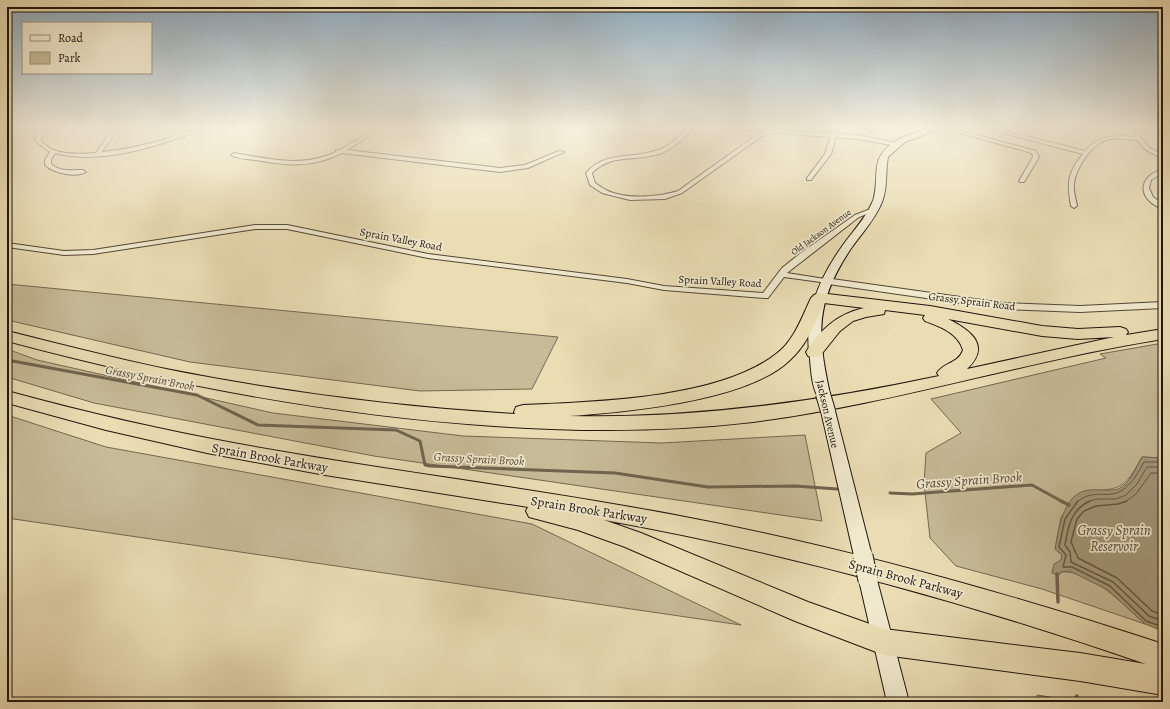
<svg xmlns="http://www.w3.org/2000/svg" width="1170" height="709" font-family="Alegreya,serif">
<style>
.green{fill:#c7bb98;stroke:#736852}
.water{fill:#a5997b;stroke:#6f644f}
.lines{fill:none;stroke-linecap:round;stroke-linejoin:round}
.shore-far1{stroke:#625744;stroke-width:1}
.shore{stroke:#625744;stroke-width:1.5}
.stream-far1{stroke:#6f644f;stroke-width:3}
.stream{stroke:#6f644f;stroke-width:3.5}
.minor-casing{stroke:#524737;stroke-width:2}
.tertiary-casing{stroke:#524737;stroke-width:2}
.secondary-casing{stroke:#1f150d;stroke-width:2}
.motorway-casing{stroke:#1f150d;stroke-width:2}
.minor{fill:#f1e9ce;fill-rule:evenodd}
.tertiary{fill:#f1e9ce;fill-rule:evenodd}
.secondary{fill:#f1e9ce;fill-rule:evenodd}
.motorway{fill:#eaddb4;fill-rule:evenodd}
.secondary-bridge-far1-casing{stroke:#1f150d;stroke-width:16;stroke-linecap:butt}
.secondary-bridge-casing{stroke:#1f150d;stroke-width:21;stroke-linecap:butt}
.secondary-bridge-far1{stroke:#f1e9ce;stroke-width:14}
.secondary-bridge{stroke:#f1e9ce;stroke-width:19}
.labels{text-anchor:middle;stroke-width:3.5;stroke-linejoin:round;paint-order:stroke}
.far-street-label{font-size:9px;fill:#1f150d;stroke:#f1e9ce}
.street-label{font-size:11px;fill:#1f150d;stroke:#f1e9ce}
.water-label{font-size:12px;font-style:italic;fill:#554a39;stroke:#f1e9ce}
.near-street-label{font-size:13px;fill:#1f150d;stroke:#f1e9ce}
.near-water-label{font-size:14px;font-style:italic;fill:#554a39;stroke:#f1e9ce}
</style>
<rect width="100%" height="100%" fill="#eaddb4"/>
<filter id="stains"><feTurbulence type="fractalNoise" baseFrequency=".005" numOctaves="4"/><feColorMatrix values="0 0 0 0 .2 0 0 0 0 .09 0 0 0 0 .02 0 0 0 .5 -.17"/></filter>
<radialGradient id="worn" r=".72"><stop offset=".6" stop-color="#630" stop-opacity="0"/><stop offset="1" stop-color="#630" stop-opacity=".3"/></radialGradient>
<path class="green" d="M 7,284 L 558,337 L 532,389 L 420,391 L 190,362 L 7,320 Z
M 1163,343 L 1163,458 L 1142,457 C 1123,492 1121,488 1083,492 L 1061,517 L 1055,549 L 1062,555 L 1061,560 L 1052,572 L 1059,575 L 1061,572 C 1090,569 1125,606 1145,624 L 1042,589 L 956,566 L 930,538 L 924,483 L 926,453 L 961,433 L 931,399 L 1106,358 L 1100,354 Z
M 7,349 L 37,360 L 273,413 L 463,436 L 662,443 L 805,435 L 822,521 L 374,456 L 94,403 L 7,377 Z
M 7,415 L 106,447 L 532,524 L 741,625 L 7,518 Z
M 1037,695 L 1081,702 L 1038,702 Z"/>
<path class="water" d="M 1142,457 L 1163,458 L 1163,631 L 1145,624 L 1108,590 L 1070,571 L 1061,572 L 1059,575 L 1052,573 L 1054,564 L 1061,560 L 1062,555 L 1055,549 C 1059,530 1062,498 1084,491 C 1095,488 1108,492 1118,489 C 1130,484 1136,467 1142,457 Z"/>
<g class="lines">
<path class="shore-far1" d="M 1077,502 C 1093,488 1109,499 1121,491 C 1132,484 1138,473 1144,462 L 1163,462
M 1087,502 L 1097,499 L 1116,499 L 1126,495 L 1137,484 L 1147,467 L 1163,467
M 1125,502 L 1136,494 L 1151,473 L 1163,473"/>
<path class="shore" d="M 1078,501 L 1065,519 L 1059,547 L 1066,555 L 1063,567 L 1072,567 L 1110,586 L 1146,621 L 1163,627
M 1090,501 C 1071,509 1068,527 1065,545 L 1070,552 L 1071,562 L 1113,582 L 1149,616 L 1163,621
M 1127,501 L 1118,504 L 1096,506 L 1084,511 L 1077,519 L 1071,542 L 1078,558 L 1117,578 L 1152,611 L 1163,615"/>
<path class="stream-far1" d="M 7,360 L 197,395 L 258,425 L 396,430 L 420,441 L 425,465 L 430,466 L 615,473 L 708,487 L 795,486 L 837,489
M 890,493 L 912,494 L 1032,485 L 1063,502"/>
<path class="stream" d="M 1061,501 L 1069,505
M 1057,574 L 1058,602
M 1073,702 L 1077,696"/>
<defs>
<path id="minor" d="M 44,128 L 50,128 L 42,135 L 41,141 C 44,143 47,147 51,149 C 63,155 83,154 96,153 L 113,128 L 118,128 L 102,152 C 123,150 144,145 164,140 C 177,136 190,128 203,128 C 195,134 184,136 175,139 C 138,152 94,163 55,153 L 51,160 L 51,164 C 60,172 72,170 83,170 L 86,172 C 76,178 53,173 45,165 L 45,160 L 50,152 L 35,141 L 36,134 Z
M 376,128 L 382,128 L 347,150 L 500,168 L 525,165 L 559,151 L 564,152 L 528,168 L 500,172 L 342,153 C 312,168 288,166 256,160 C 248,159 237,159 231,155 L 234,153 C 269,159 302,168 336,152 L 336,150 L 340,150 Z
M 687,128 L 693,128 C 684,138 672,150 659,154 C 634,162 612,153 592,173 L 595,183 C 598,185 602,188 606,190 C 625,200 658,197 678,191 L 758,134 L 785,128 L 796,128 L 762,136 L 682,193 L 665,199 L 630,200 L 602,193 L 590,185 L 586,173 C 605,151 630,159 655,151 C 668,148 678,137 687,128 Z
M 875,128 L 883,128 L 872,133 L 869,131 Z
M 914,128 L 924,128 L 932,131 L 929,133 Z
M 942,128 L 951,128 L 1036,151 L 1039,157 L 1024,182 L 1020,182 L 1019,181 L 1033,157 L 1032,153 Z
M 983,128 L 993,128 L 1020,135 L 1033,128 L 1040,128 L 1025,136 L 1085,151 C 1099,135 1115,135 1135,137 L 1136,128 L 1142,128 L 1141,138 L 1150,148 L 1163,155 L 1163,159 L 1146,150 L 1137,140 C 1127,139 1116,137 1106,140 C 1090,146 1076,168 1074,184 C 1073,192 1076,199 1077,206 L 1074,208 L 1071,206 C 1067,183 1067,173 1083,154 Z
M 834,132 L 837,134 L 831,154 L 811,180 L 807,180 L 807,178 L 825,154 L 831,134 Z
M 1163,169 L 1163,173 L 1151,180 L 1149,188 L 1153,197 L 1163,204 L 1163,209 C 1138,200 1136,177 1163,169 Z
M 873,208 L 875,209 L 875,211 L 859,217 L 787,273 L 825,279 L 828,279 L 829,281 L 828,283 L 784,277 L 768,298 L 765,298 L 664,290 L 627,283 L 428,258 L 287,229 L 255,229 L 93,254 L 64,255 L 7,247 L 7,243 L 64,251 L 93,250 L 255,225 L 287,225 L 428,254 L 627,279 L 664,286 L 763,293 L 782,268 L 802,252 L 855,215 Z"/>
<path id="tertiary" d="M 738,128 L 858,135 L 901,144 L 897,146 L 858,139 L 761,132 Z
M 825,278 L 1003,303 L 1080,306 L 1163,302 L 1163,308 L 1080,312 L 1003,309 L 821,283 L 820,281 L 821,279 Z"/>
<path id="secondary" d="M 930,128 L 942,128 L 905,142 L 888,157 C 885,172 888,187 882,202 C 875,220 861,234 850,250 C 815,303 817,334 830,394 L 828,397 L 818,397 C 812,387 811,371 810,359 C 803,316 818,280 843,245 C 853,231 865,219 872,203 C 879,189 873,167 881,155 C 891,138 913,134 930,128 Z
M 828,406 L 833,407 L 835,411 L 872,556 L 869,562 L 863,564 L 857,562 L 854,556 L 821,411 L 823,407 Z
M 868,572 L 875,574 L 877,580 L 909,702 L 887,702 L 859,580 L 861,574 Z"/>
<path id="motorway" d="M 819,293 L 930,306 L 1042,326 L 1078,329 L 1120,327 L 1126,329 L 1128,332 L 1126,335 L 1163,329 L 1163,339 C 1025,361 892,404 753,422 C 667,432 580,432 494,426 C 329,415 167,384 7,341 L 7,331 C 60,344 113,358 166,369 C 281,392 398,407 515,414 L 514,412 L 516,407 L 523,405 C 594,402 719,399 776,354 C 794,341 802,317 811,298 L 814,295 ZM 824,303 L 864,308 C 837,314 820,330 806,352 L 808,356 L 814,357 L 820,356 L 840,331 L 853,321 L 866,317 L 884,314 L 885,310 L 925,315 L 923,318 L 925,321 C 941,327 958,333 963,350 C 958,364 944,362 937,373 L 939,376 C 817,402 694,419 569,416 C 627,412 748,401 790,360 C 807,345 815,323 824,303 ZM 948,319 L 1042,336 L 1078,339 L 1114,337 L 967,369 C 991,346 972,331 948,319 Z
M 7,391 C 84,412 161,430 239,444 C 386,471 534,488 680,516 C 844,547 1004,592 1163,644 L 1163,695 L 1080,681 L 884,655 L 795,621 L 625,547 L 578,530 L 529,517 L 526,511 L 528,507 L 325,475 L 207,453 L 106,430 L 7,403 ZM 604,520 C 789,553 969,603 1146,664 L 1080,653 L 884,629 L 808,602 L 641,533 Z"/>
</defs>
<use href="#minor" class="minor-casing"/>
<use href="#tertiary" class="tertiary-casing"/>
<use href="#secondary" class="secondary-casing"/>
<use href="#motorway" class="motorway-casing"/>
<use href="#minor" class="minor"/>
<use href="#tertiary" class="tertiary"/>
<use href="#secondary" class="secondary"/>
<use href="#motorway" class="motorway"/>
<defs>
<path id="secondary-bridge-far1" d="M 823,394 L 828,411"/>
<path id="secondary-bridge" d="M 863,556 L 868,580"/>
</defs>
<use href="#secondary-bridge-far1" class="secondary-bridge-far1-casing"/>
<use href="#secondary-bridge" class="secondary-bridge-casing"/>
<use href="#secondary-bridge-far1" class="secondary-bridge-far1"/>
<use href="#secondary-bridge" class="secondary-bridge"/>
</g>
<linearGradient id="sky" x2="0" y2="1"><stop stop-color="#8da9bc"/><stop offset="0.56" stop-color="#f6f0dd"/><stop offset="1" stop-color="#f6f0dd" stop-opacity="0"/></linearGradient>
<rect width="1170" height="228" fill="url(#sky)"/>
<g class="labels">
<g class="far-street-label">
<text transform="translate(821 232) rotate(-36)" y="3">Old Jackson Avenue</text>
</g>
<g class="street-label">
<text transform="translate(401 239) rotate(11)" y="4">Sprain Valley Road</text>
<text transform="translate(720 281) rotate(3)" y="4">Sprain Valley Road</text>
<text transform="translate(972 301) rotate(7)" y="4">Grassy Sprain Road</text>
<text transform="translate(828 414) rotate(77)" y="4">Jackson Avenue</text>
</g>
<g class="water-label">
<text transform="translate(150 378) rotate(11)" y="4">Grassy Sprain Brook</text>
<text transform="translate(479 459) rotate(3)" y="4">Grassy Sprain Brook</text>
</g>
<g class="near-street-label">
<text transform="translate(270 457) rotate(10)" y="5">Sprain Brook Parkway</text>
<text transform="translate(589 509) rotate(9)" y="5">Sprain Brook Parkway</text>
<text transform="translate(906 578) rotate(15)" y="5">Sprain Brook Parkway</text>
</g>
<g class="near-water-label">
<text transform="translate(969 480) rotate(-4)" y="5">Grassy Sprain Brook</text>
<text x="1114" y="535">Grassy Sprain<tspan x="1114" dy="16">Reservoir</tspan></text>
</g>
</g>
<rect width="1170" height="709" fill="none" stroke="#eaddb4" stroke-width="24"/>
<rect x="8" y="8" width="1154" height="693" fill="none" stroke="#1f150d" stroke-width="2"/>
<rect x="12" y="12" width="1146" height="685" fill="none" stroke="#1f150d"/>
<rect x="22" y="22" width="130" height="52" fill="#f1e9ce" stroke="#9d9481"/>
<rect x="30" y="35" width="20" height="6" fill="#f1e9ce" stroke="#9d9481"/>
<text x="58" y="42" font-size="12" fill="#1f150d">Road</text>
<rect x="30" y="52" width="20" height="12" fill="#c7bb98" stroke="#9d9481"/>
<text x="58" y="62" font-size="12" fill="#1f150d">Park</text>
<rect width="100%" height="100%" filter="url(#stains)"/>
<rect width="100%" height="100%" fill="url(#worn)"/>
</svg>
